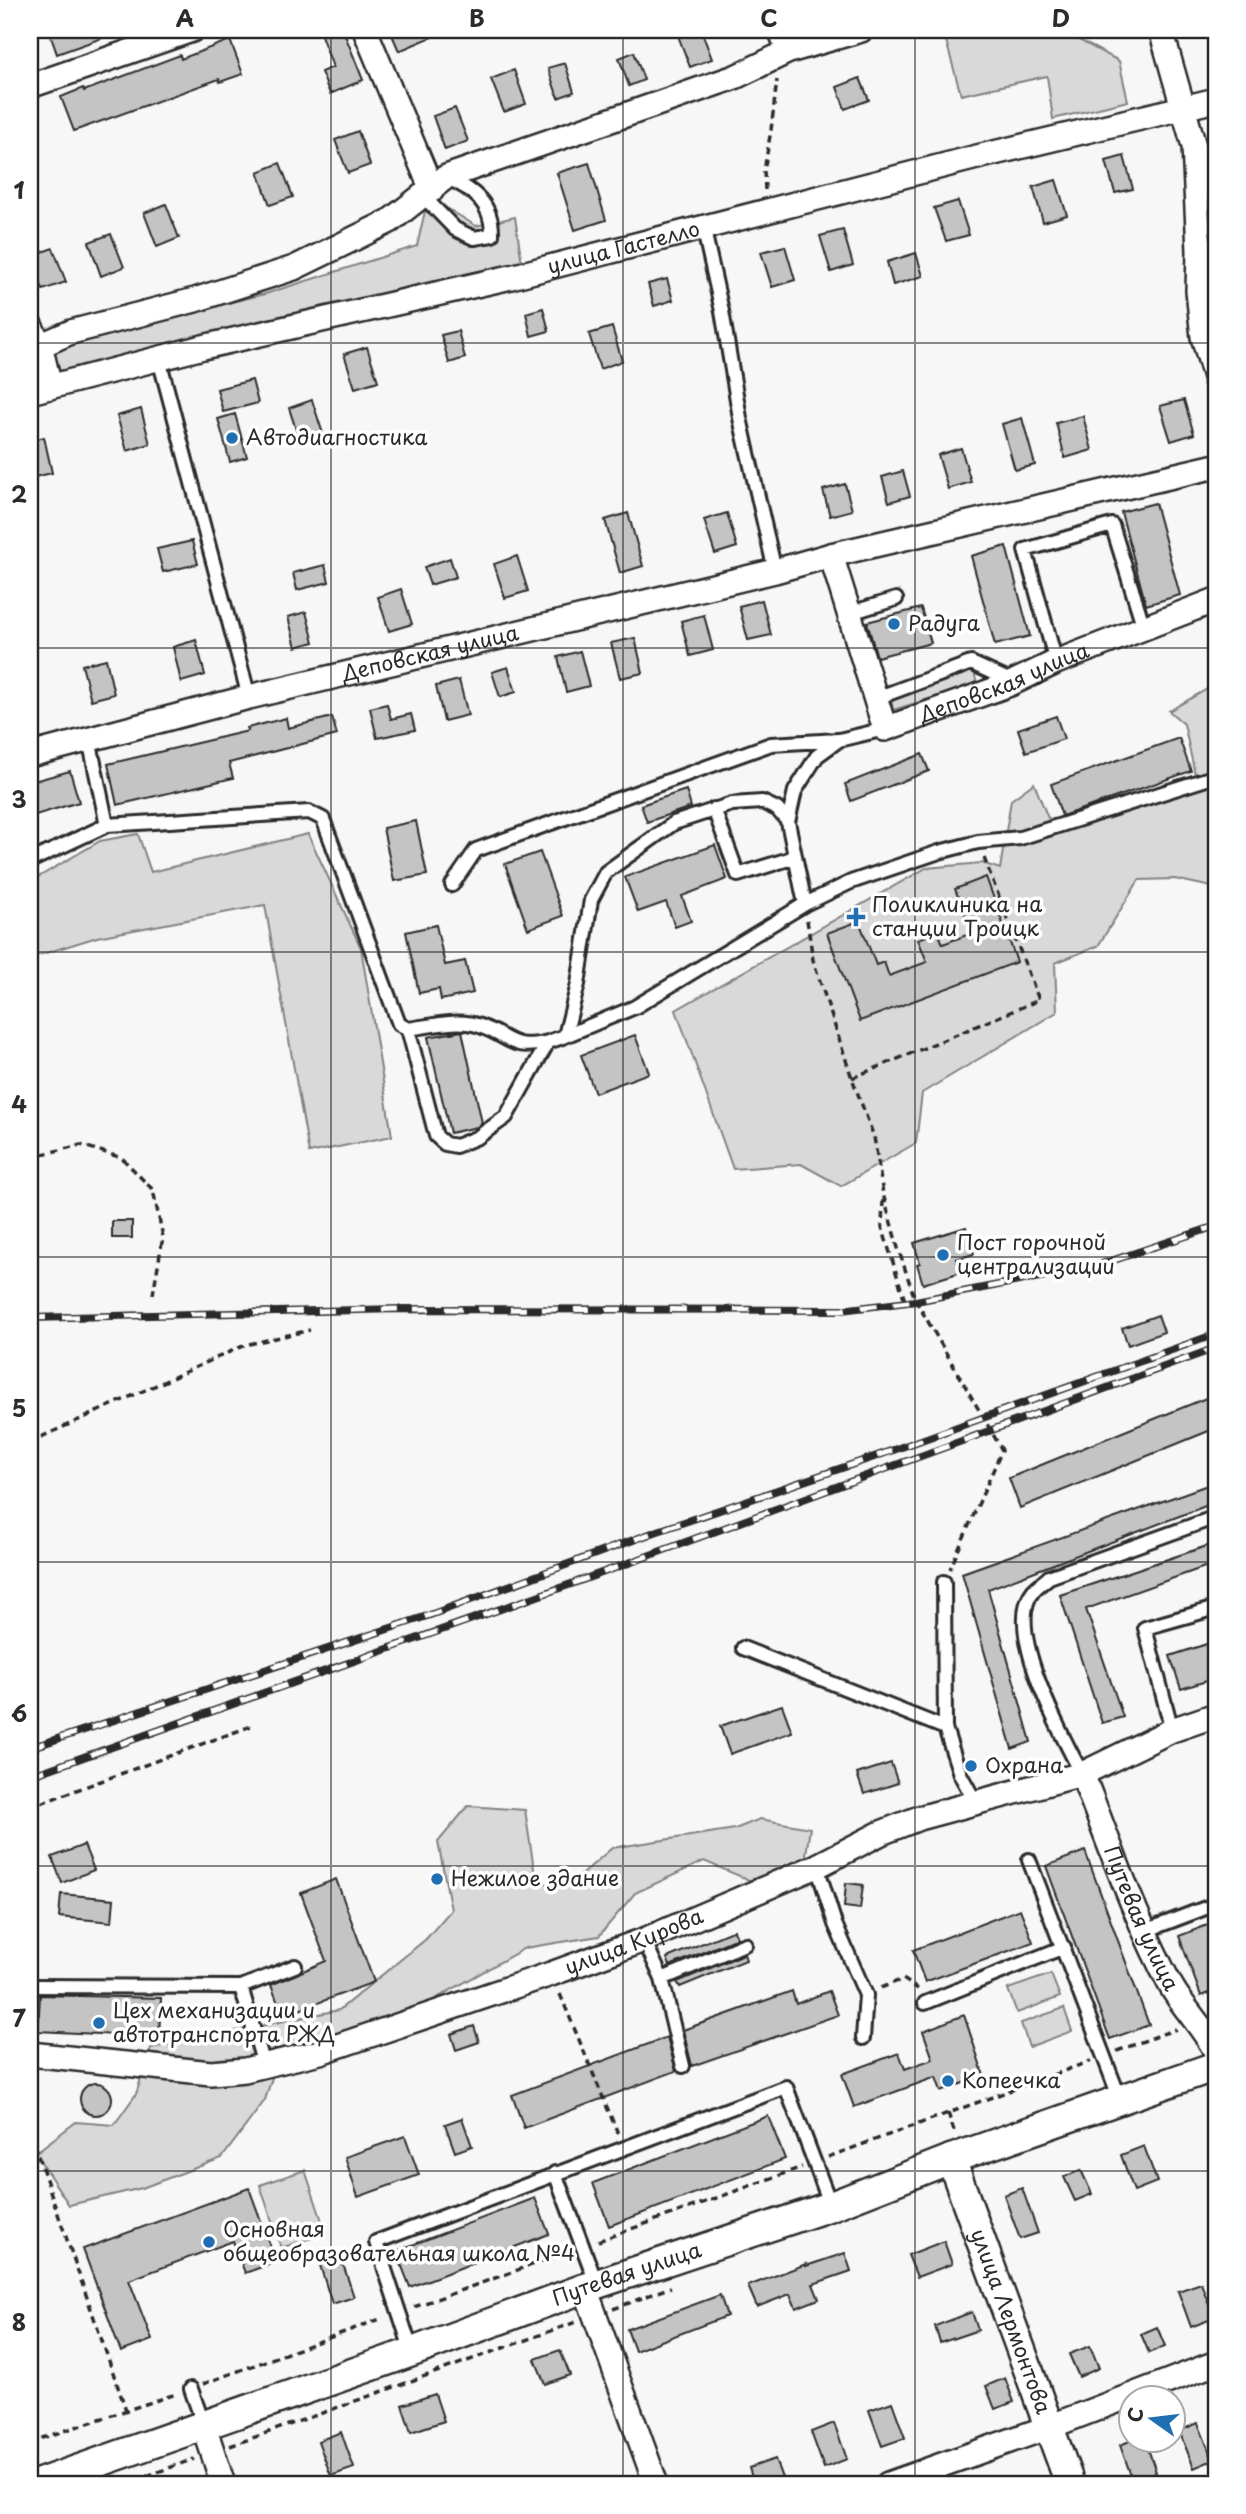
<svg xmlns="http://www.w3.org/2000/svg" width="1246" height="2514" font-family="'Playpen Sans',sans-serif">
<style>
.green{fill:#d9d9d9;stroke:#828282;stroke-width:2}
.building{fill:#c4c4c4;stroke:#2b2b2b;stroke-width:2}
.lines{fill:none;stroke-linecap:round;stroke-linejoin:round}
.service-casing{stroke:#2b2b2b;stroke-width:18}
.minor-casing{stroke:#2b2b2b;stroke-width:28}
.tertiary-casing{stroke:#2b2b2b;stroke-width:33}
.path{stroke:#2b2b2b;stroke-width:3.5;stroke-dasharray:7 5;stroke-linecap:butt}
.service{stroke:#fff;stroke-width:12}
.minor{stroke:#fff;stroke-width:23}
.tertiary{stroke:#fff;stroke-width:28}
.rail-casing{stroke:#2b2b2b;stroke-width:8}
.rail{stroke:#fff;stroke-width:5;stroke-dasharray:16;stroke-linecap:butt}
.grid{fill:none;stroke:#2b2b2b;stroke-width:2;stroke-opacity:0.55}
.poi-dot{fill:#1f6fb2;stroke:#fff;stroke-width:2.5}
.labels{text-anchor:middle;stroke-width:7;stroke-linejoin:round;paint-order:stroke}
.street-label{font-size:21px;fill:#2b2b2b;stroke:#fff}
.poi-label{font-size:21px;fill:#2b2b2b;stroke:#fff;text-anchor:start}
.neatline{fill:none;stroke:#2b2b2b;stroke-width:2.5}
.grid-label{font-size:23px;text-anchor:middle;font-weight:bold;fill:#2b2b2b}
</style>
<rect width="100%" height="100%" fill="#f7f7f7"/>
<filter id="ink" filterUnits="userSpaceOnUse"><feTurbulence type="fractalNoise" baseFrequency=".0143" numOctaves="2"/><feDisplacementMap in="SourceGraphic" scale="14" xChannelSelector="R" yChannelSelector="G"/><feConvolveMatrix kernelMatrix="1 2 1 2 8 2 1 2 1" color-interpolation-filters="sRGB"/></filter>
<g filter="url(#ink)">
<path class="green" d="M 943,30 L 1060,30 L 1119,61 L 1128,101 L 1053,119 L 1047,76 L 961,95 Z
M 442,205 L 476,226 L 515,217 L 522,263 L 30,381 L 30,351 L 265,294 L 417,246 L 425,211 Z
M 973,668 L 977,684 L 893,710 L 890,694 Z
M 1216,684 L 1216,888 L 1175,879 L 1139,880 L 1098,946 L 1055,963 L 1057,1012 L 922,1093 L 916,1143 L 841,1186 L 801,1164 L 733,1169 L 676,1010 L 926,868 L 982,863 L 1000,869 L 1011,800 L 1034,783 L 1048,818 L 1060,820 L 1195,774 L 1184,724 L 1169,711 Z
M 138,834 L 151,872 L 308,834 L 361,948 L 392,1136 L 309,1153 L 265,905 L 97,937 L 30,958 L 30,882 L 100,841 Z
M 468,1806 L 525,1810 L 536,1882 L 567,1887 L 612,1848 L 735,1829 L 760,1819 L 810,1828 L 805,1861 L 756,1883 L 704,1861 L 635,1893 L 599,1936 L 525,1948 L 421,2007 L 279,2055 L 265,2100 L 222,2158 L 142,2188 L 69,2205 L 35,2153 L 76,2122 L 114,2125 L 136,2094 L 151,2048 L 339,2010 L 426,1939 L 451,1910 L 438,1842 Z
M 1051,1974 L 1060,1997 L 1017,2013 L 1008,1989 Z
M 1064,2008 L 1072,2031 L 1029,2047 L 1021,2023 Z
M 305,2170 L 326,2233 L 281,2248 L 260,2185 Z"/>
<path class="building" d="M 62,30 L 118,30 L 119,32 L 57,54 L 50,34 Z
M 319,30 L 343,30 L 363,80 L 330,94 L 321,72 L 333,67 Z
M 390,30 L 448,30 L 399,51 Z
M 687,30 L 701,30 L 712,59 L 690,67 L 677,33 Z
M 230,40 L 243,74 L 220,82 L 219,79 L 74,131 L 61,97 L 83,88 L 84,91 L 180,55 L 181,59 Z
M 634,52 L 644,80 L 629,86 L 619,58 Z
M 565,63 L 574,92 L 558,98 L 548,68 Z
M 514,70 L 526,104 L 504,112 L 491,79 Z
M 860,78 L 869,100 L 845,109 L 837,87 Z
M 455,108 L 468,141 L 445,150 L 433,116 Z
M 358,131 L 370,165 L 348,173 L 335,140 Z
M 1124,156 L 1133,189 L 1115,193 L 1106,161 Z
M 280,163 L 293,197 L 270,205 L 258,172 Z
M 589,163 L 606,220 L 575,230 L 557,173 Z
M 1056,180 L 1067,215 L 1043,222 L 1033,187 Z
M 958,201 L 969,235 L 946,241 L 934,208 Z
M 166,204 L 179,238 L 157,247 L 144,213 Z
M 843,230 L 853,265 L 831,272 L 820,236 Z
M 111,234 L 124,267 L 101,276 L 89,242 Z
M 785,246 L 795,280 L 772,287 L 761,252 Z
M 53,248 L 66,282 L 43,290 L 31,256 Z
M 916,253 L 923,276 L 893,285 L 887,262 Z
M 667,279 L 673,300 L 654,306 L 648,284 Z
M 543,308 L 549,331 L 531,336 L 526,313 Z
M 612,327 L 622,361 L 600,369 L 589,334 Z
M 458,331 L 465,358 L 449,363 L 441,335 Z
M 367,347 L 378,381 L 355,388 L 344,354 Z
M 252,380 L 258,403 L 223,412 L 217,389 Z
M 312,400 L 323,434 L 300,442 L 289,408 Z
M 1184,400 L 1194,434 L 1171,441 L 1160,406 Z
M 141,409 L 150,444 L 127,451 L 117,416 Z
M 235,414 L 247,457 L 230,462 L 218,419 Z
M 1083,416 L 1092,450 L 1065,458 L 1056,423 Z
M 1022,418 L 1035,465 L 1015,470 L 1002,424 Z
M 44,437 L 52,473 L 30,478 L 30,441 Z
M 961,448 L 971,482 L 948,489 L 938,455 Z
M 903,471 L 910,496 L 889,502 L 882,477 Z
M 845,484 L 852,510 L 830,516 L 823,490 Z
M 1155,503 L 1180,595 L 1146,605 L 1121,512 Z
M 628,513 L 643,566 L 620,573 L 605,520 Z
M 727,513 L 737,547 L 715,554 L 704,520 Z
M 192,541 L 198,564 L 163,572 L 157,549 Z
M 1006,546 L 1030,636 L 995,645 L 971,556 Z
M 517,556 L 528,591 L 505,598 L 494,564 Z
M 450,558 L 456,577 L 430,585 L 424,567 Z
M 325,565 L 329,582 L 297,590 L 293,573 Z
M 401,589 L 412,624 L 389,631 L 378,597 Z
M 762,600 L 771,635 L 748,640 L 739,606 Z
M 921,608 L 931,643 L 877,657 L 867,622 Z
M 306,612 L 314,642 L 296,647 L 288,617 Z
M 704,615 L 713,650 L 690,656 L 681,621 Z
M 635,638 L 643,673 L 620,678 L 611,643 Z
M 196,640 L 205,675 L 181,682 L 173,647 Z
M 580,651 L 589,686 L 566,692 L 558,657 Z
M 106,659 L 114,694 L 91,700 L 82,665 Z
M 508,667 L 516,692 L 500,697 L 492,672 Z
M 459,680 L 468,715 L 444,721 L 436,686 Z
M 387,704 L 391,719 L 411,714 L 415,730 L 377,738 L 370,708 Z
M 1056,716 L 1064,739 L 1026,752 L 1018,729 Z
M 332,717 L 337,735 L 229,763 L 233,778 L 117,805 L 108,764 L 248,731 L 247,728 L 286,718 L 288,728 Z
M 1179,738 L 1191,771 L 1062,816 L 1051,784 Z
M 922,754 L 929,771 L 851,801 L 845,784 Z
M 70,771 L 79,802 L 32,816 L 30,782 Z
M 686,790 L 691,807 L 647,822 L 641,805 Z
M 416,821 L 427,875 L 394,881 L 383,828 Z
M 715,845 L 727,879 L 682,896 L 691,921 L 675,927 L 666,902 L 638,912 L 625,877 Z
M 540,852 L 563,916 L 528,929 L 505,864 Z
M 986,877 L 1017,962 L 860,1021 L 827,933 L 859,921 L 876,965 L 884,962 L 889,976 L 927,962 L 918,939 L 938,932 L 943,944 L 972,933 L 955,889 Z
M 436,925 L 445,965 L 465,961 L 473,993 L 441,1000 L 439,989 L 419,993 L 406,932 Z
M 462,1031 L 482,1123 L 477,1127 L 450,1133 L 428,1037 Z
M 635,1035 L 649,1073 L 595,1093 L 581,1055 Z
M 112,1221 L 132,1221 L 132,1238 L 112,1238 Z
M 966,1227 L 974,1254 L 956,1259 L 961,1272 L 923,1284 L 917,1264 L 920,1263 L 914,1243 Z
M 1158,1315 L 1164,1332 L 1128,1345 L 1122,1328 Z
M 1216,1394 L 1216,1428 L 1020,1508 L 1009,1478 Z
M 1216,1482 L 1216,1502 L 988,1589 L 1031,1742 L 1012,1749 L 962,1573 Z
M 1216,1543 L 1216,1563 L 1086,1609 L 1123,1717 L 1102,1723 L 1060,1595 Z
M 1216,1641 L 1216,1678 L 1181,1689 L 1170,1656 Z
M 782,1705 L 792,1732 L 730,1754 L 720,1726 Z
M 891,1763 L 898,1783 L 864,1794 L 857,1774 Z
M 84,1845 L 94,1870 L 62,1883 L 52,1857 Z
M 1085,1851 L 1149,2025 L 1110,2039 L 1046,1866 Z
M 336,1879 L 374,1982 L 283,2016 L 271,1985 L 326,1961 L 301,1893 Z
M 846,1883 L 863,1885 L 860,1909 L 844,1907 Z
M 61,1894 L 114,1899 L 112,1922 L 59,1917 Z
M 1020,1909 L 1033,1942 L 925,1982 L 913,1950 Z
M 1210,1924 L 1216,1942 L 1216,1990 L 1201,1996 L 1179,1936 Z
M 734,1930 L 737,1938 L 670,1966 L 667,1958 Z
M 744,1954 L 746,1960 L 680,1987 L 677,1982 Z
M 792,1991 L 796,2004 L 829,1991 L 838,2015 L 692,2066 L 683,2030 Z
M 40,1995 L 161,1998 L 159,2037 L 38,2031 Z
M 964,2015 L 984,2076 L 941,2091 L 936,2077 L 854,2107 L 842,2074 L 899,2053 L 905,2069 L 933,2059 L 923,2031 Z
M 474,2026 L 479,2042 L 456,2050 L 451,2034 Z
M 667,2037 L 676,2071 L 524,2128 L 512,2095 Z
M80 2099a16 16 0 1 1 32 0a16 16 0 1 1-32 0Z
M 768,2116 L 785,2159 L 609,2226 L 593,2183 Z
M 462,2118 L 472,2146 L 455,2152 L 445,2124 Z
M 405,2136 L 419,2175 L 358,2197 L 345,2157 Z
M 1144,2146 L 1157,2182 L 1134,2191 L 1121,2155 Z
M 1081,2170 L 1092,2194 L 1075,2201 L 1064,2177 Z
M 249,2188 L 276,2262 L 245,2273 L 233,2241 L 129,2280 L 152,2340 L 121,2352 L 83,2249 Z
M 1022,2188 L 1038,2233 L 1020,2239 L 1004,2195 Z
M 535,2198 L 549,2234 L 410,2287 L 396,2251 Z
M 944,2241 L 952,2264 L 917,2277 L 908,2255 Z
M 845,2253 L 851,2271 L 813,2284 L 819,2299 L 796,2308 L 790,2294 L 757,2307 L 748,2286 L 806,2264 L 806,2266 Z
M 340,2255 L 354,2297 L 332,2304 L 319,2262 Z
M 1201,2283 L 1214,2318 L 1191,2327 L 1178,2291 Z
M 720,2295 L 727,2316 L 635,2351 L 627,2329 Z
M 972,2312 L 978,2330 L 940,2343 L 935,2326 Z
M 1157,2327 L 1165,2346 L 1149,2353 L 1141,2334 Z
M 1090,2346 L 1099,2368 L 1079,2377 L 1069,2354 Z
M 560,2350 L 570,2375 L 545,2384 L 535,2359 Z
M 1005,2378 L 1014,2402 L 995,2409 L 986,2386 Z
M 435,2394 L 444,2421 L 411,2432 L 402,2405 Z
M 892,2402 L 905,2438 L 882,2446 L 869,2410 Z
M 834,2423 L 847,2459 L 824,2468 L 811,2432 Z
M 1198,2423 L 1213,2460 L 1194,2468 L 1179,2431 Z
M 341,2432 L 354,2468 L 331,2476 L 318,2441 Z
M 1132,2440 L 1145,2440 L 1156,2472 L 1133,2481 L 1120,2445 Z
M 775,2459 L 783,2481 L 775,2484 L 754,2484 L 749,2468 Z"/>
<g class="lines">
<defs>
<path id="service" d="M 424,197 L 455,229 L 474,238 L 492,235 C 493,204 473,189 447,178
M 703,226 L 722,311 L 740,418 L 775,571
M 159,359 L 249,697
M 847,614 L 896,599
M 1056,662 L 1025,550 L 1112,525 L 1144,628
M 874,699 L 971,663 L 1004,678 L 1010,684
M 89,739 L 107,825
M 714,809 L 738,875 L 795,857
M 788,822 L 805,904 L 851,882 L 939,852 L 978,842 L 1020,838 L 1216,776
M 30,861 L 107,825 L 309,812 L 323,819 L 399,1024 L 408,1029 L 436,1136 L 445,1144 L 456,1146 L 478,1137 L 506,1117 L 548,1042 L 565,1036 L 578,984 L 591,900 L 606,872 L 674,823 L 732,804 L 762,802 L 777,809 L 788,822 L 795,791 L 817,756 L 839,740 L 885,729
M 452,885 L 476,850 L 771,744 L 838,740
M 408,1029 C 431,1026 458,1018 480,1026 C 511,1037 510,1051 548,1042
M 565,1036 L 635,1007 L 805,904
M 944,1582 L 945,1728
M 743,1648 L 945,1728 L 960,1774 L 976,1803
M 1172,1730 L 1145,1628 L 1216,1608
M 1082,1774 C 1063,1738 1003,1628 1033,1591 C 1037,1586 1044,1582 1049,1577 L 1216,1517
M 1029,1860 L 1120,2099
M 817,1866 L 835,1924 L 866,1995 L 863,2038
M 1145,1931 L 1216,1904
M 644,1940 L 662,1979 L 683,2066
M 662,1979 L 745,1944
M 30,1986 L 241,1987 L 295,1966
M 241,1987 L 264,2065
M 925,2003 L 1064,1947
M 555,2173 L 597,2285
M 412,2352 L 376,2242 L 786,2087 L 831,2206
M 191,2389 L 204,2426"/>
<g id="minor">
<path d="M 365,30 L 432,190"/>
<path d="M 780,30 L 789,51"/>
<path d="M 1161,30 L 1194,146 L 1199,251 L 1198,291 L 1203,337 L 1216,380"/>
<path d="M 30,86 L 192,30"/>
<path d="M 30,325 L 40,345 L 50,387"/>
<path d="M 30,350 L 71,332 L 195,300 L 294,268 L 390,221 L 446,177 L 735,77 L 789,51 L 861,30"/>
<path id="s1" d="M 30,392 L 203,347 L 511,277 L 973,158 L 1216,100"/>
<path id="s2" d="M 831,555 L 885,729 L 1010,684 L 1056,662 L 1216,600"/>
<path id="s3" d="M 30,755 L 249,697 L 775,571 L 831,555 L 1216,466"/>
<path id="s4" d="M 1082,1774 C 1110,1844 1135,1919 1171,1986 C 1184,2009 1204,2028 1216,2052"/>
<path id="s5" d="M 30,2054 L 211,2073 L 245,2070 L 320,2052 L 551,1974 L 644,1940 L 817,1866 L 881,1833 L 919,1818 L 1082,1774 L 1172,1730 L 1216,1715"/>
<path d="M 585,2288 L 656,2484"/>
<path d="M 204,2426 L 223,2484"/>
<path d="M 888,2484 L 1049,2427 L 1216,2363"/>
</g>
<g id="tertiary">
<path id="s6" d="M 951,2159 L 1070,2484"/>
<path id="s7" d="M 37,2484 L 412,2352 L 585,2288 L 831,2206 L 951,2159 L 1216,2066"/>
</g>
</defs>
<use href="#service" class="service-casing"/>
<use href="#minor" class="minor-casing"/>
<use href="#tertiary" class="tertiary-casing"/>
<path class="path" d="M 765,190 L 764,171 L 771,130 L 777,80
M 807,920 L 813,960 L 852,1078 L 874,1137 L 883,1194 L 898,1248 L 915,1299 L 1002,1450 L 950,1569
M 852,1078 L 1039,1000 L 984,858
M 30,1157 L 81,1145 L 122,1158 L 153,1190 L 163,1237 L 153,1294
M 883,1200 L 882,1227 L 905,1301 L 915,1299
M 30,1442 L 245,1345 L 310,1330
M 30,1807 L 254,1725
M 881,1988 L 903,1979 L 918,1989
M 560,1994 L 619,2136
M 1117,2051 L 1176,2029
M 948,2113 L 955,2134
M 30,2133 L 126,2410
M 828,2157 L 1091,2061
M 598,2241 L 802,2167
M 414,2307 L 568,2252
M 613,2309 L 671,2287
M 203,2384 L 383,2318
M 30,2442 L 176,2394
M 230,2446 L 576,2322
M 124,2484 L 194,2459"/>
<use href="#service" class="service"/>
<use href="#minor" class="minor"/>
<use href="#tertiary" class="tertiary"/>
<defs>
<path id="rail" d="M 30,1318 L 399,1309 L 841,1310 L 916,1301 L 1096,1266 L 1216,1226
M 30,1748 L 430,1615 L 655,1532 L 874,1457 L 1216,1334
M 30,1776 L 574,1583 L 1216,1348"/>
</defs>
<use href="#rail" class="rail-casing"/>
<use href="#rail" class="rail"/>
</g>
</g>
<path class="grid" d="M 331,30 L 331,2484M 623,30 L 623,2484M 915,30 L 915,2484M 30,343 L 1216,343M 30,648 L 1216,648M 30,952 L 1216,952M 30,1257 L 1216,1257M 30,1562 L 1216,1562M 30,1866 L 1216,1866M 30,2171 L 1216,2171"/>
<g class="poi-dot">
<circle cx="232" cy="438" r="7"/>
<circle cx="894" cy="624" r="7"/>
<path d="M852.5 906.5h7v7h7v7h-7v7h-7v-7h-7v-7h7z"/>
<circle cx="943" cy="1255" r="7"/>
<circle cx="971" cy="1766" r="7"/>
<circle cx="437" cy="1879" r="7"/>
<circle cx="99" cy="2023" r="7"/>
<circle cx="948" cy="2081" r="7"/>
<circle cx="209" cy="2242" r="7"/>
</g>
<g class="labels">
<g class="street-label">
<text dy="7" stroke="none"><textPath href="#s1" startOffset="611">улица Гастелло</textPath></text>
<text dy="7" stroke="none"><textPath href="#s3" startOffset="413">Деповская улица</textPath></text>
<text dy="7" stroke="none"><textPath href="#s2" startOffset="310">Деповская улица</textPath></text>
<text dy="7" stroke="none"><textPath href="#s4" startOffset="156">Путевая улица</textPath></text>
<text dy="7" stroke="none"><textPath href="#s5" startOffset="626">улица Кирова</textPath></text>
<text dy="7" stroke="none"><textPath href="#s7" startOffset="626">Путевая улица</textPath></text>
<text dy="7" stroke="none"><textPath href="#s6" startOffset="173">улица Лермонтова</textPath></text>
</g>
<g class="poi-label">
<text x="246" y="445">Автодиагностика</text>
<text x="908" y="631">Радуга</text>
<text x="872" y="912">Поликлиника на<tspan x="872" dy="24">станции Троицк</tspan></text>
<text x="957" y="1250">Пост горочной<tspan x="957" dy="24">централизации</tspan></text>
<text x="985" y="1773">Охрана</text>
<text x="451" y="1886">Нежилое здание</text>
<text x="113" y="2018">Цех механизации и<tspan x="113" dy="24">автотранспорта РЖД</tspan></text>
<text x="962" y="2088">Копеечка</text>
<text x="223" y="2237">Основная<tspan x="223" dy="24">общеобразовательная школа №4</tspan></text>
</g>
</g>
<rect width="1246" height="2514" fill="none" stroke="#fff" stroke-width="77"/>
<g transform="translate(1152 2419) rotate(284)"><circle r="33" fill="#ffffff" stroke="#aaaaaa" stroke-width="2"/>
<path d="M0-5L12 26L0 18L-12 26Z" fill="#1f6fb2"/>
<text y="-10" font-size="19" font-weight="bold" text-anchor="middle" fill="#2b2b2b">С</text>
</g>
<rect x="38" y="38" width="1170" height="2438" class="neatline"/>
<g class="grid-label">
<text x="185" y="27">A</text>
<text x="477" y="27">B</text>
<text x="769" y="27">C</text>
<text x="1061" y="27">D</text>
<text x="19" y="199">1</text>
<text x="19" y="503">2</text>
<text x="19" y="808">3</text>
<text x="19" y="1113">4</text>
<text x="19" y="1417">5</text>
<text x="19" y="1722">6</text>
<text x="19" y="2027">7</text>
<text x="19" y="2331">8</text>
</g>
</svg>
